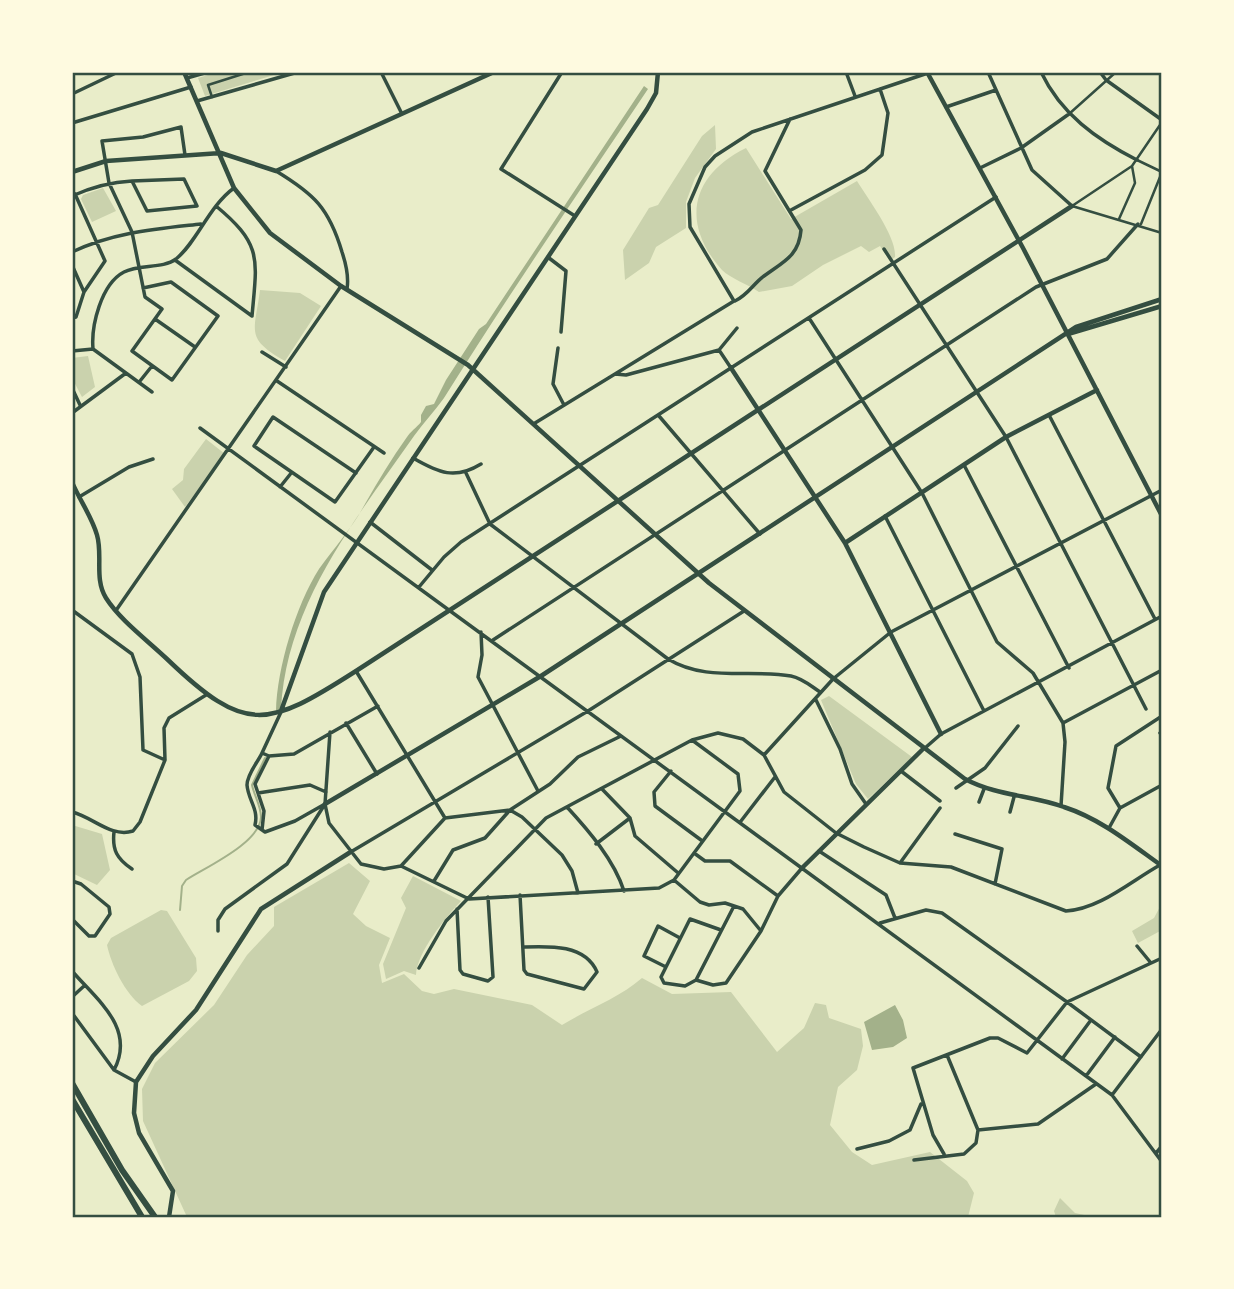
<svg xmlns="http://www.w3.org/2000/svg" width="1234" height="1289" font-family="Inter,sans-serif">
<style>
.green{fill:#cad2ad}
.water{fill:#a3b18a}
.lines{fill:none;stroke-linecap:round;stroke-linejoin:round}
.stream{stroke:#a3b18a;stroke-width:2}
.pedestrian{stroke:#344e41;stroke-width:2.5}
.minor{stroke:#344e41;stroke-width:3.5}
.tertiary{stroke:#344e41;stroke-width:4.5}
.motorway{stroke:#344e41;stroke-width:6}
.neatline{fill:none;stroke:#344e41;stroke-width:2.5}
</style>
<rect width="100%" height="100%" fill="#e9edc9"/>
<path class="green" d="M 218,72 L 284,72 L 205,96 L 198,78 Z
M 715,125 L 716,149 L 695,178 L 686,202 L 686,228 L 656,247 L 649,263 L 625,280 L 623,250 L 649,208 L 658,205 L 702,136 Z
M 746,148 L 791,219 L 857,181 C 868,199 897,237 895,257 L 890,261 L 880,246 L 869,252 L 861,246 L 823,265 L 792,286 L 759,292 C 748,284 731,279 722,270 C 680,223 691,175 746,148 Z
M 103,188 L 116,211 L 92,222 L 81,199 L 83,195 Z
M 260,290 L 300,293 L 321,306 L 285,361 C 244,338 255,331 260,290 Z
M 88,356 L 95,387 L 82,397 L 72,378 L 72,358 Z
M 206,439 L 225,454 L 185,507 L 172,489 L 183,480 L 184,469 Z
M 829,696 L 912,757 L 868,799 L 856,784 L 821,700 Z
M 72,825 L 102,834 L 110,870 L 97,885 L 72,873 Z
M 349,863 L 370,881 L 353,914 L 366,926 L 390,938 L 379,965 L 382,983 L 404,974 L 422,991 L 434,994 L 454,989 L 532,1005 L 562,1025 C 588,1009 619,998 642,978 L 672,994 L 731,992 L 777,1052 L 804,1028 L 815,1003 L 826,1005 L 829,1018 L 861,1029 L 863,1046 L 857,1070 L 838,1087 L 830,1125 L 852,1152 L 872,1165 L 930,1152 L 967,1181 L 974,1193 L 968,1217 L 187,1217 L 143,1121 L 142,1089 L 155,1063 L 214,1005 L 247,955 L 274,926 L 274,907 Z
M 413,876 L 461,901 C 446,917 417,952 416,975 L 404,971 L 386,979 L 383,964 L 406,908 L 401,898 Z
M 1162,903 L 1162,930 L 1138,943 L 1132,931 L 1154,918 Z
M 161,910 L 167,911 L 196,958 L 197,971 L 189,981 L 142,1006 C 125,994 111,964 107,945 L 111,938 Z
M 1060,1198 L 1075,1213 L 1094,1217 L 1056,1217 L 1054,1211 Z"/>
<path class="water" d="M 644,86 L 648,89 C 579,192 509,294 444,398 C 435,411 423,423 414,436 C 356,519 286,604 281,710 L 276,711 C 277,668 296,605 319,569 C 335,547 352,528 365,504 C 378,481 392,458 407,437 C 410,432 417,427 421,422 L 421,415 L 426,406 L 434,404 L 446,380 L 479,329 L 486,324 Z
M 895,1005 L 903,1020 L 907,1038 L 893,1047 L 872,1050 L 864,1022 Z"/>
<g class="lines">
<path class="stream" d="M 180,910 L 182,886 L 186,880 C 206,867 260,843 261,817 C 261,806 254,795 252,785 L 265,758"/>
<path class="pedestrian" d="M 212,97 L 208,85 L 249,72
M 1069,114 L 1116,72
M 1137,160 L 1162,172
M 1072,206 L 1132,166 L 1162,122
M 1072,206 L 1162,233
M 1119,219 L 1135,183 L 1132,166
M 1141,224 L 1162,172"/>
<path class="minor" d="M 381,72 L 401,112
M 562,72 L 501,169 L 575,216
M 846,72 L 855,96
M 988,72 L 1032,170 L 1072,206
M 1041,72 C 1061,114 1096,139 1137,160
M 1100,72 L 1106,80 L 1162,120
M 187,78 L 208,72
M 72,94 L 118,72
M 197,101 L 298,72
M 946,107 L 996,90
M 72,123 L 191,87
M 980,168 L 1021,148 L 1069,114
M 276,171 C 314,194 329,208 342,252 C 346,264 349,277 347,289
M 75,194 L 105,261 L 84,292
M 72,196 C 92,187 111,182 132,181 L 184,179 L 197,206 L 147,211 L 132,181
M 216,206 C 263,245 257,259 252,316
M 791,210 L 865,170 L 882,155 L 888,113 L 880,89
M 884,249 L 1006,437 L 1146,709
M 72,252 C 114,232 156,229 201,224
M 549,258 L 566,271 L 561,332
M 175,260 L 252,316
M 72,265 L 84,292 L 76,317 L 72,318
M 143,288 L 171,282 L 218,316 L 172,380 L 132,351 L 162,309 L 145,297 L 132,232 L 109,183 L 102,141 L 143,137 L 181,127 L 185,155
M 735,301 C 748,295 753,284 764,276 C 783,262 799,256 801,230 L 765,171 L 790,119
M 809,318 L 922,493 L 997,642 L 1033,673 L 1063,723 L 1065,742 L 1061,806
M 155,319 L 195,347
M 558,348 L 553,384 L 564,405
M 93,349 C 91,326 101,284 124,272 C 139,264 163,269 176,259 C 197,242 209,206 234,188
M 719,350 L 737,328
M 72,351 L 93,349 L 152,392
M 262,352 L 286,367
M 615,374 L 734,301 L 690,227 L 689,204 L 705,167 L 715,156 L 752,132 L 928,73
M 140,381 L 152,366
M 277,381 L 384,453
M 72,388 L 80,405
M 72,413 L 126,373
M 1049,415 L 1155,619
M 659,416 L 760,534
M 535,423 L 615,374 L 626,375 L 719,350 L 731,368
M 200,428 L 1112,1095 L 1162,1029
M 413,458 C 439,473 455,480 481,464
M 964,465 L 1069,668
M 356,473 L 273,417 L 254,446 L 335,502 L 374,447
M 466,473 L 490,524 L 668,659 C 706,682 749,669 791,676 C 802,678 811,686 820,692
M 280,487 L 292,472
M 79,497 L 129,467 L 153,459
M 885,516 L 984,711
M 370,522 L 432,570
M 419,587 L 444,557 L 461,542 L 996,197
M 117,609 L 341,286
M 72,610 L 132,654 L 140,677 L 143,750 L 165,760
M 481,632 L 482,655 L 478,677 L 538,791
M 493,640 L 1036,287 L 1107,259 L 1138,224
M 356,671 L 445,818 L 510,810 L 522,817 L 562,855 L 572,871 L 578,893
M 816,700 L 840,749 L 852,784 L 866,804
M 346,723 L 377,774
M 1063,723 L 1162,670
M 1160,733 L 1162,735
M 925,748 L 941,734 L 1162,616
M 262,753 C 258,762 247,774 247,785 C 248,800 259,809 255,825 L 265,832 L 295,821 L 325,804 L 329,823 L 361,864 L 384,869 L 401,866 L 469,899 L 659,888 L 674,880 L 700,902 L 709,905 L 725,903 L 743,909 L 761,931
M 764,755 L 833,679 L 891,632 L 1162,490
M 269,756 L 294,754 L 378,706
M 671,771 L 654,792 L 655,806 L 701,840
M 901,771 L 940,801
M 956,788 L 985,768 L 1018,726
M 602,789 L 630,818 L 635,836 L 677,872
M 258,793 L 310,785 L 326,792
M 979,802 L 984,789
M 567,807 C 589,831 614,860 624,891
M 1120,808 L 1108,788 L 1116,746 L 1162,716
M 72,812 C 93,817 111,838 133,831 L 140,822 L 165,760 L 164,728 L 169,718 L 206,695
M 1010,812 L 1014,797
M 741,821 L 775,777
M 1109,828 L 1120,808 L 1162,785
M 262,830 L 264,811 L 255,784 L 269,756 L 262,753 L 281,712
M 114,832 C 112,850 117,859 132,869
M 955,834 L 1002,849 L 995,884
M 596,844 L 630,818
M 819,851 L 886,895 L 895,918
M 349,853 L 588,711 L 744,611
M 694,853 L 705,861 L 730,861 L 778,896
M 900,863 L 940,808
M 401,866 L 445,818
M 674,880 L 740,791 L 738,774 L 692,740
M 72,881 L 81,884 L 109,907 L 110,914 L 95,936 L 89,936 L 72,919
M 434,881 L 453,850 L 485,838 L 510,810 L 550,784 L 578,757 L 621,736
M 520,895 L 524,970 L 527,974 L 584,989 L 597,972 C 585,944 549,946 523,947
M 734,906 L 696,980 L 713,985 L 726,983 L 761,931 L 778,896 L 802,868
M 457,909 L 460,970 L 463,974 L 488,981 L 493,977 L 488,897
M 880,923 L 926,910 L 942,913 L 1067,1002 L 1162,958
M 218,931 L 218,920 L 225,909 L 287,864 L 325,804 L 330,732
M 1137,946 L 1151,963
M 666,967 L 644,956 L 658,926 L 680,938
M 419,968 L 446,921 L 546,818 L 692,740 L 718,733 L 743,739 L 764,755 L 784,792 L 836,833 L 864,847 L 900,863 L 951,867 L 1066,911 C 1100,909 1131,881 1160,865
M 72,971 C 97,1000 136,1028 114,1070 L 136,1082
M 696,980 L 685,986 L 664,983 L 661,977 L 690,919 L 721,930
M 72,997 L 84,986
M 72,1013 L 114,1070
M 947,1055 L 978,1130
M 1062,1059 L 1091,1020
M 1086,1076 L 1115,1037
M 1112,1095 L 1162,1162
M 857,1149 L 889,1141 L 910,1130 L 921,1104
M 1156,1153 L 1162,1146
M 944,1154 L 933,1135 L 913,1068 L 990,1038 L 998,1038 L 1027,1053 L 1067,1002 L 1141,1057
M 914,1160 L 964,1154 L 976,1143 L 978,1130 L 1038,1124 L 1096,1084"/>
<path class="tertiary" d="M 184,72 L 234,188 L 270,233 L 341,286 L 468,365 L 709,583 L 965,779 C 997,796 1031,795 1064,807 C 1101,819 1131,844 1162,866
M 927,72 L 1023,248 L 1162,516
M 72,172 L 106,161 L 221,153 L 276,171 L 494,72
M 1068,334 L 1162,306
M 731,368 L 845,543 L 941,734
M 72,482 C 79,499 92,517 97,535 C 103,555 94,579 106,598 C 120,620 147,640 167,659 C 246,735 267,728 356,671 L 1072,206
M 845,543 L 1006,437 L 1097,390
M 281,711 L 324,592 L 647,109 L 656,93 L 658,72
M 325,804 L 541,676 L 1076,327 L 1162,299
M 802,868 L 923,749
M 169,1217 L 173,1191 L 139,1133 L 134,1113 L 136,1082 L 153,1056 L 196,1010 L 261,909 L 349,853"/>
<path class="motorway" d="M 72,1083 L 122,1170 L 155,1217
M 72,1099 L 142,1217"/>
</g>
<rect width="1234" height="1289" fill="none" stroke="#fefae0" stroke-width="147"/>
<rect x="74" y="74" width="1086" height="1142" class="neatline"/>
</svg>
